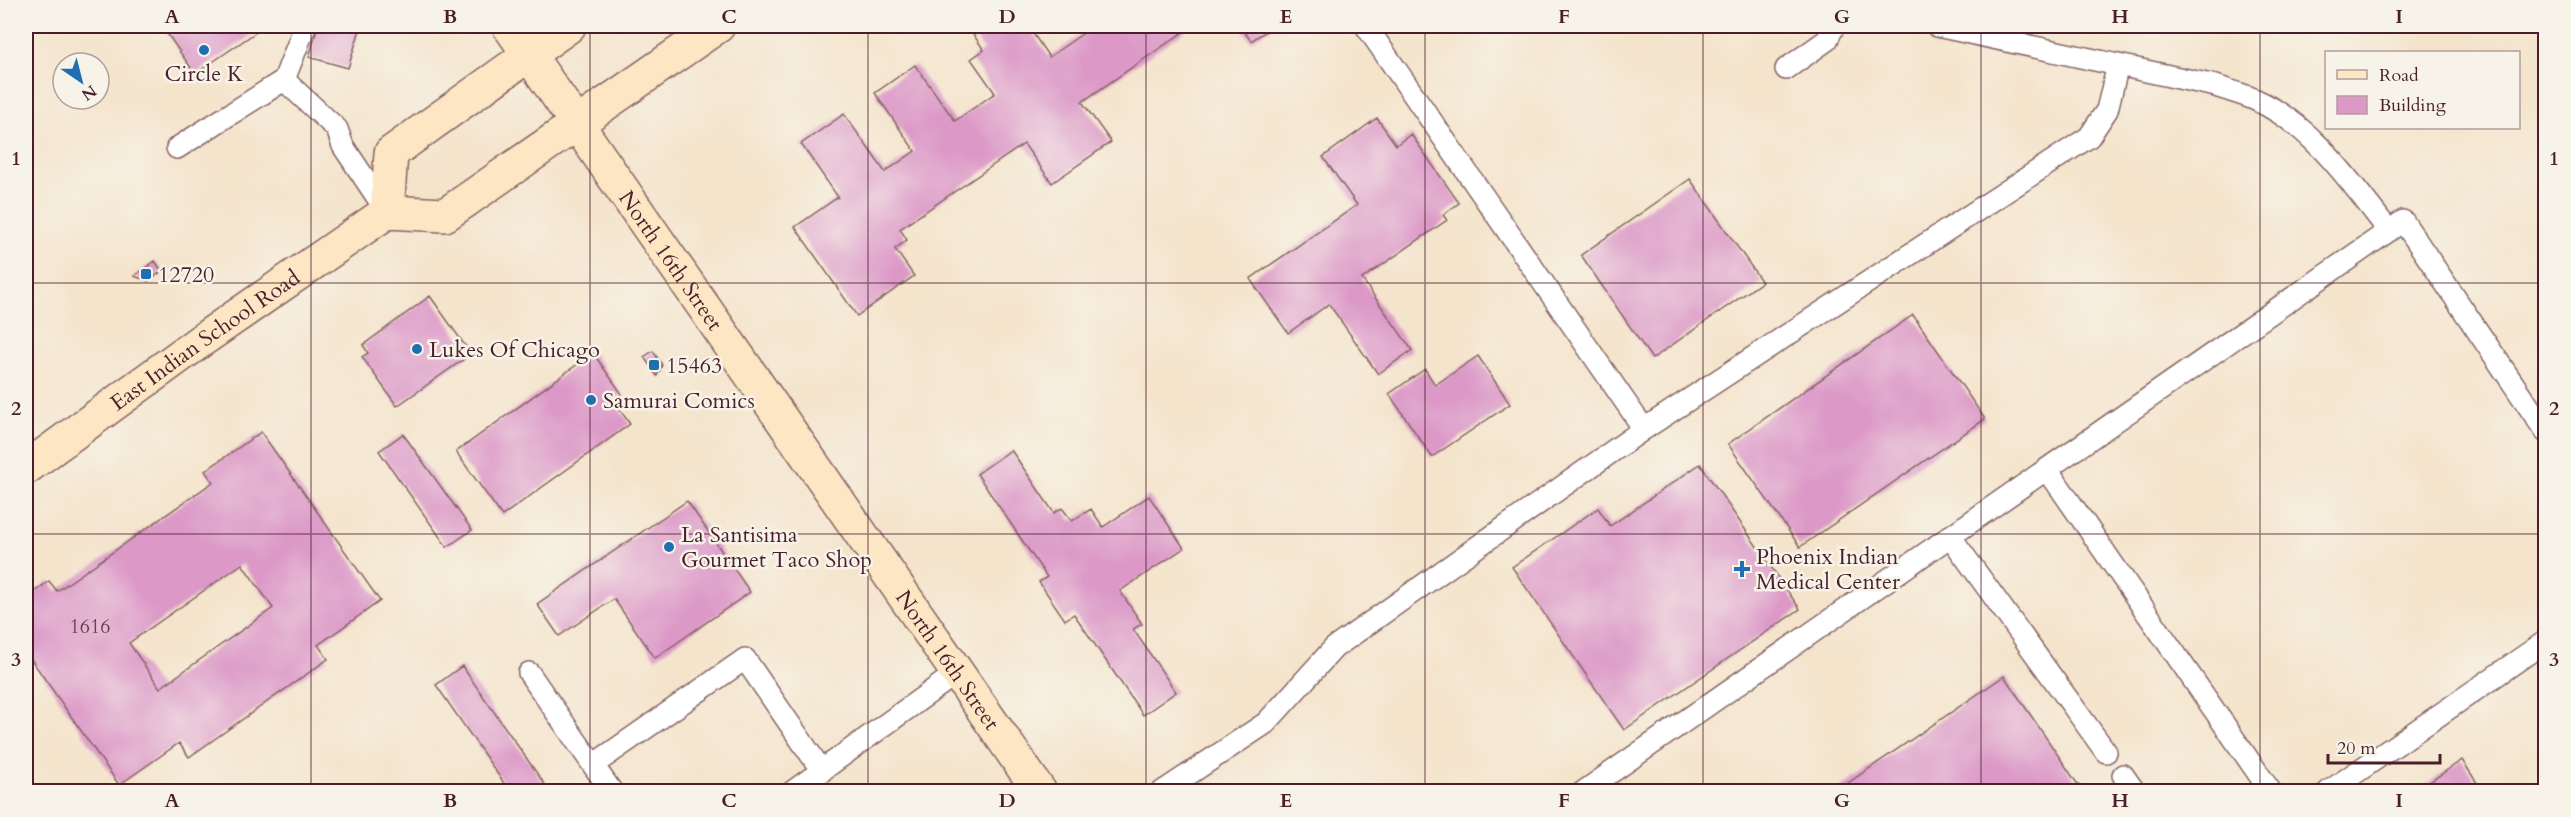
<svg xmlns="http://www.w3.org/2000/svg" width="2571" height="817" font-family="Cardo,serif">
<style>
.building{fill:#dc99c8;fill-rule:evenodd}
.lines{fill:none;stroke-linecap:round;stroke-linejoin:round}
.service-casing{stroke:#866463;stroke-width:24}
.secondary-casing{stroke:#866463;stroke-width:36}
.service{stroke:#fff;stroke-width:21}
.secondary{stroke:#fce6c4;stroke-width:33}
.grid{fill:none;stroke:#4a1f2b;stroke-width:1.5;stroke-opacity:0.55}
.poi-dot{fill:#1f6fb2;stroke:#f7f3e8;stroke-width:2}
.labels{text-anchor:middle;stroke-width:5;stroke-linejoin:round;paint-order:stroke}
.number-label{font-size:20px;fill:#6e3e52}
.poi-label{font-size:22px;fill:#4a1f2b;stroke:#f7f3e8;text-anchor:start}
.street-label{font-size:22px;fill:#4a1f2b;stroke:#f7f3e8}
.neatline{fill:none;stroke:#4a1f2b;stroke-width:2}
.grid-label{font-size:20px;text-anchor:middle;font-weight:bold;fill:#4a1f2b}
</style>
<rect width="100%" height="100%" fill="#f7f3e8"/>
<filter id="ink" filterUnits="userSpaceOnUse"><feTurbulence type="fractalNoise" baseFrequency=".0167" numOctaves="2"/><feDisplacementMap in="SourceGraphic" scale="12" xChannelSelector="R" yChannelSelector="G"/><feConvolveMatrix kernelMatrix="1 2 1 2 8 2 1 2 1" color-interpolation-filters="sRGB"/></filter>
<filter id="wash" filterUnits="userSpaceOnUse"><feTurbulence type="fractalNoise" baseFrequency=".008" numOctaves="4" result="noise"/><feDisplacementMap in="SourceGraphic" scale="24" xChannelSelector="R" yChannelSelector="G"/><feGaussianBlur stdDeviation="1.35" result="paint"/><feColorMatrix in="noise" values="0 0 0 0 0 0 0 0 0 0 0 0 0 0 0 0 0 1.4 0 .05"/><feComposite in="paint" operator="in"/></filter>
<g filter="url(#wash)">
<rect width="100%" height="100%" fill="#f4e4cc"/>
<g id="blocks">
<path class="building" d="M 162,26 L 265,26 L 195,74 Z
M 318,26 L 361,26 L 348,68 L 309,57 Z
M 976,26 L 1009,26 L 1013,32 L 1022,26 L 1028,26 L 1049,57 L 1092,27 L 1091,26 L 1192,26 L 1082,102 L 1111,142 L 1052,183 L 1024,144 L 900,229 L 907,240 L 895,249 L 914,276 L 857,316 L 795,227 L 838,197 L 801,144 L 844,114 L 885,172 L 915,151 L 875,93 L 915,65 L 955,121 L 995,93 L 971,59 L 984,50 L 970,30 Z
M 1240,26 L 1274,26 L 1251,41 Z
M 1377,118 L 1396,145 L 1411,134 L 1459,203 L 1443,215 L 1447,220 L 1362,279 L 1412,350 L 1378,374 L 1329,304 L 1288,333 L 1250,279 L 1357,205 L 1323,157 Z
M 1690,179 L 1762,282 L 1652,359 L 1581,255 Z
M 155,261 L 162,271 L 148,281 L 134,276 Z
M 430,296 L 471,354 L 397,406 L 362,357 L 368,353 L 363,345 Z
M 1913,315 L 1985,419 L 1800,547 L 1728,444 Z
M 653,351 L 662,365 L 657,376 L 644,357 Z
M 593,353 L 622,394 L 613,400 L 630,424 L 502,516 L 456,452 Z
M 1478,356 L 1510,404 L 1432,457 L 1389,394 L 1425,369 L 1435,385 Z
M 261,432 L 380,601 L 318,645 L 328,659 L 189,757 L 179,743 L 119,785 L 26,652 L 26,598 L 49,581 L 57,591 L 213,482 L 205,471 ZM 242,564 L 273,608 L 160,688 L 129,643 Z
M 403,434 L 472,530 L 447,547 L 379,451 Z
M 1011,450 L 1054,513 L 1062,508 L 1072,521 L 1091,509 L 1103,527 L 1149,496 L 1184,548 L 1120,591 L 1142,624 L 1133,629 L 1176,692 L 1143,715 L 1074,614 L 1065,620 L 1039,582 L 1047,577 L 977,474 Z
M 1700,464 L 1800,609 L 1624,730 L 1512,567 L 1598,508 L 1610,526 Z
M 687,501 L 750,592 L 655,658 L 614,599 L 559,636 L 537,604 Z
M 462,666 L 550,792 L 510,792 L 436,685 Z
M 2004,676 L 2083,792 L 1835,792 Z
M 2462,760 L 2483,792 L 2415,792 Z"/>
</g>
</g>
<g filter="url(#ink)">
<use href="#blocks" fill-opacity="0" stroke="#866463" stroke-width="1.5"/>
<g class="lines">
<defs>
<path id="service" d="M 1366,26 L 1644,429 L 2089,137 L 2107,110 L 2118,65
M 1937,26 L 2216,86 C 2229,91 2243,94 2256,100 C 2312,125 2352,184 2389,231
M 1786,69 L 1827,40 L 1834,26
M 284,80 L 337,129 L 343,146 L 387,212
M 177,148 L 284,80 L 305,26
M 2047,469 L 2271,792
M 1950,536 L 2106,752
M 529,673 L 593,765
M 2123,775 L 2135,792
M 612,792 L 593,765 L 745,659 L 822,771
M 792,792 L 958,672
M 1162,792 L 1266,723 L 1334,648 L 1644,429
M 1583,792 L 2403,221 L 2546,432
M 2328,792 L 2546,641"/>
<g id="secondary">
<path id="s1" d="M 509,26 L 1040,792"/>
<path d="M 387,212 L 391,153 L 569,26"/>
<path id="s2" d="M 26,468 L 199,342 L 387,212 L 445,215 L 718,26"/>
</g>
</defs>
<use href="#service" class="service-casing"/>
<use href="#secondary" class="secondary-casing"/>
<use href="#service" class="service"/>
<use href="#secondary" class="secondary"/>
</g>
</g>
<path class="grid" d="M 311,26 L 311,792M 590,26 L 590,792M 868,26 L 868,792M 1146,26 L 1146,792M 1425,26 L 1425,792M 1703,26 L 1703,792M 1981,26 L 1981,792M 2260,26 L 2260,792M 26,283 L 2546,283M 26,534 L 2546,534"/>
<g class="poi-dot">
<circle cx="204" cy="50" r="6"/>
<rect x="140" y="268" width="12" height="12" rx="3"/>
<circle cx="417" cy="349" r="6"/>
<rect x="648" y="359" width="12" height="12" rx="3"/>
<circle cx="591" cy="400" r="6"/>
<circle cx="669" cy="547" r="6"/>
<path d="M1739 560h6v6h6v6h-6v6h-6v-6h-6v-6h6z"/>
</g>
<g class="labels">
<g class="number-label">
<text x="90" y="633">1616</text>
</g>
<g class="poi-label">
<text x="204" y="81" text-anchor="middle">Circle K</text>
<text x="158" y="282">12720</text>
<text x="429" y="357">Lukes Of Chicago</text>
<text x="666" y="373">15463</text>
<text x="603" y="408">Samurai Comics</text>
<text x="681" y="542">La Santisima<tspan x="681" dy="25">Gourmet Taco Shop</tspan></text>
<text x="1756" y="564">Phoenix Indian<tspan x="1756" dy="25">Medical Center</tspan></text>
</g>
<g class="street-label">
<text dy="8" stroke="none"><textPath href="#s1" startOffset="285">North 16th Street</textPath></text>
<text dy="8" stroke="none"><textPath href="#s2" startOffset="220">East Indian School Road</textPath></text>
<text dy="8" stroke="none"><textPath href="#s1" startOffset="771">North 16th Street</textPath></text>
</g>
</g>
<rect width="2571" height="817" fill="none" stroke="#f7f3e8" stroke-width="66"/>
<rect x="2325" y="51" width="195" height="78" fill="#f7f3e8" stroke="#b29e9c" stroke-width="1.5"/>
<rect x="2337" y="70" width="30" height="9" fill="#fce6c4" stroke="#b29e9c" stroke-width="1.5"/>
<text x="2379" y="81" font-size="18" fill="#4a1f2b">Road</text>
<rect x="2337" y="96" width="30" height="18" fill="#dc99c8" stroke="#b29e9c" stroke-width="1.5"/>
<text x="2379" y="111" font-size="18" fill="#4a1f2b">Building</text>
<g transform="translate(81 81) rotate(145)"><circle r="28" fill="#f7f3e8" stroke="#b29e9c" stroke-width="1.5"/>
<path d="M0-4.5L10 22L0 15L-10 22Z" fill="#1f6fb2"/>
<text y="-9" font-size="16" font-weight="bold" text-anchor="middle" fill="#4a1f2b">N</text>
</g>
<path d="M2328 754v9h112v-9" fill="none" stroke="#4a1f2b" stroke-width="3"/>
<text x="2337" y="754" font-size="18" fill="#4a1f2b" stroke="#f7f3e8" stroke-width="4.5" paint-order="stroke">20 m</text>
<rect x="33" y="33" width="2505" height="751" class="neatline"/>
<g class="grid-label">
<text x="172" y="23">A</text>
<text x="450" y="23">B</text>
<text x="729" y="23">C</text>
<text x="1007" y="23">D</text>
<text x="1286" y="23">E</text>
<text x="1564" y="23">F</text>
<text x="1842" y="23">G</text>
<text x="2120" y="23">H</text>
<text x="2399" y="23">I</text>
<text x="16" y="165">1</text>
<text x="2554" y="165">1</text>
<text x="16" y="415">2</text>
<text x="2554" y="415">2</text>
<text x="16" y="666">3</text>
<text x="2554" y="666">3</text>
<text x="172" y="807">A</text>
<text x="450" y="807">B</text>
<text x="729" y="807">C</text>
<text x="1007" y="807">D</text>
<text x="1286" y="807">E</text>
<text x="1564" y="807">F</text>
<text x="1842" y="807">G</text>
<text x="2120" y="807">H</text>
<text x="2399" y="807">I</text>
</g>
</svg>
